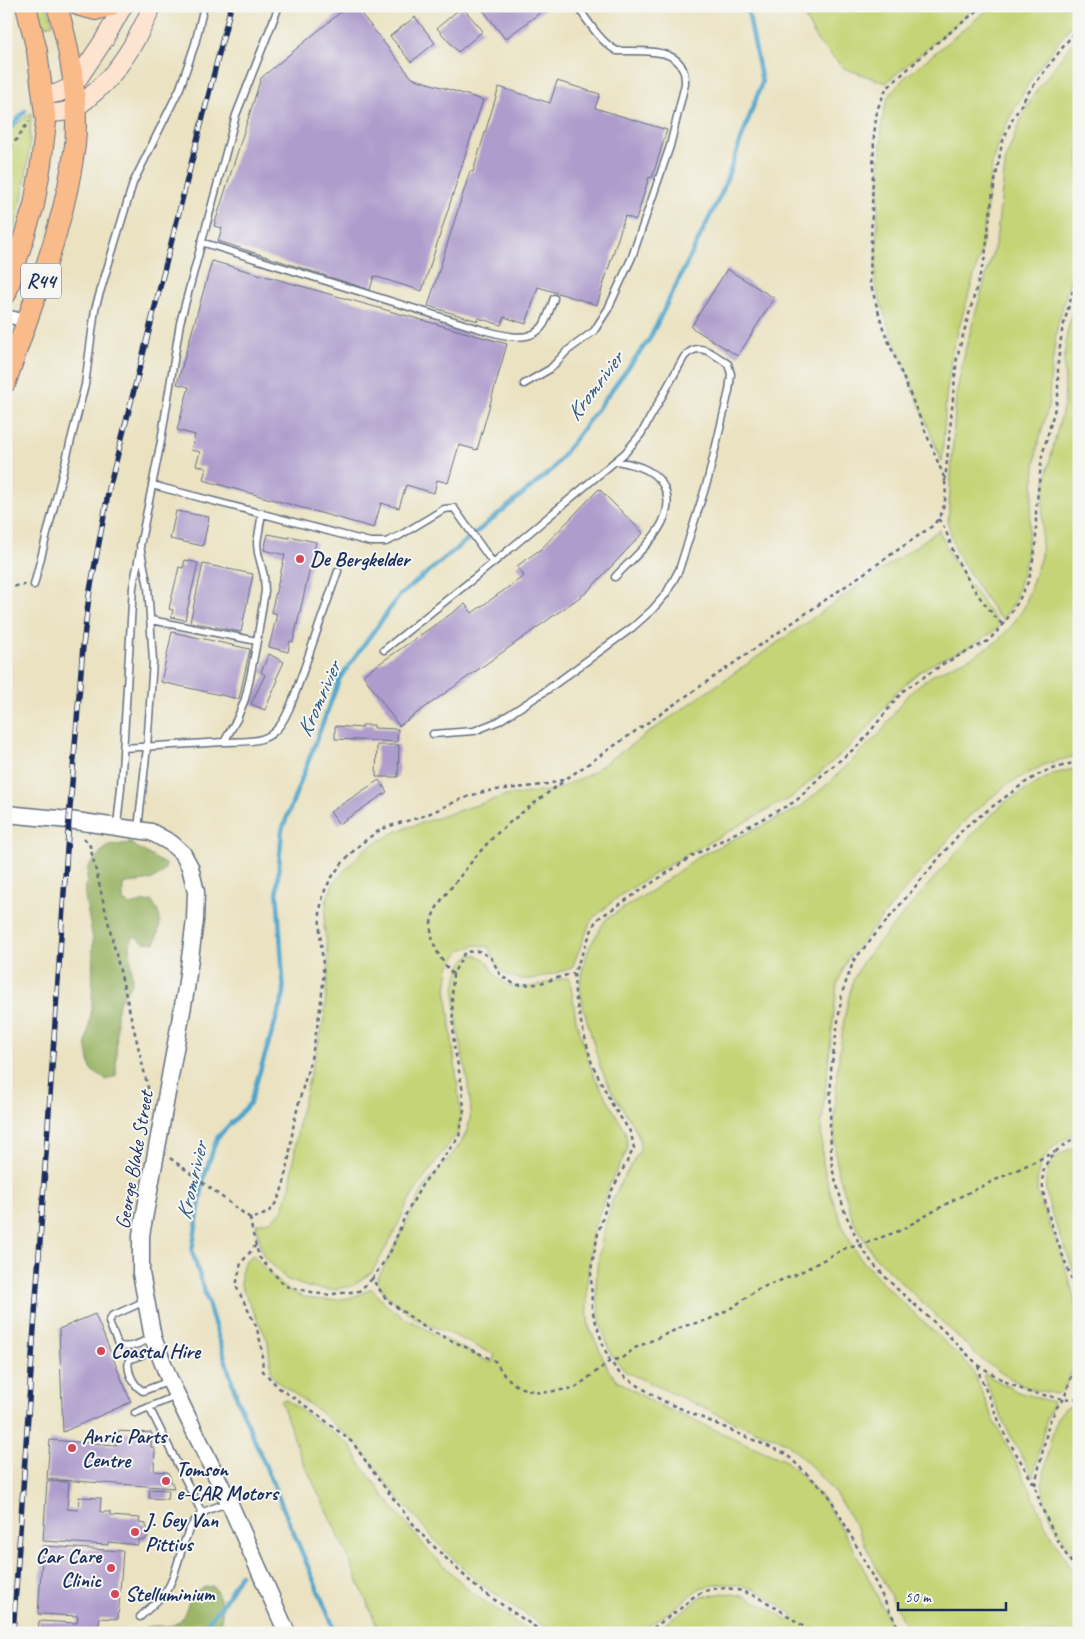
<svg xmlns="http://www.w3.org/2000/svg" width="1085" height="1639" font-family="Caveat,sans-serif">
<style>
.green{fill:#c5d476;stroke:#70826a}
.forest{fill:#9cb667;stroke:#5c7262}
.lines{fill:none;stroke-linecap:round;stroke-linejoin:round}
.stream{stroke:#4ea5ca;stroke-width:4.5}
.building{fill:#ae9ccc}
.service-casing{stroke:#636e81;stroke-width:9}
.minor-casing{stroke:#636e81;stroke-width:15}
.tertiary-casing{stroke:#636e81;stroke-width:19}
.secondary-casing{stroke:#636e81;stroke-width:20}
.primary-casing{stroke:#636e81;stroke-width:22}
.path{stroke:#636e81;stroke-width:2.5;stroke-dasharray:4 4;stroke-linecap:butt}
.service{stroke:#fff;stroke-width:6}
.minor{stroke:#fff;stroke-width:12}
.tertiary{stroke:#fff;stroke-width:16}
.secondary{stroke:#fde4d1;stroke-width:18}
.primary{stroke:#fabb8b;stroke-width:20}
.rail-casing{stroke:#1b2f5e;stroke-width:5.5}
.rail{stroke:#f6f6f2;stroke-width:4;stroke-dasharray:11;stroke-linecap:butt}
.poi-dot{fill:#d1495b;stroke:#f6f6f2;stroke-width:2}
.labels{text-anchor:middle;stroke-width:4;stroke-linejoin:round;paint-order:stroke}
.shield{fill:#f6f6f2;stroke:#5d6b8a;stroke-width:1}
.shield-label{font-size:20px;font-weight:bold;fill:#1b2f5e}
.poi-label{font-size:21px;font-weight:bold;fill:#1b2f5e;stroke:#f6f6f2;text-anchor:start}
.street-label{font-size:21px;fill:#1b2f5e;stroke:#f6f6f2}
.water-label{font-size:22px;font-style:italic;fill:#2d5884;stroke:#f6f6f2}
</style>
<rect width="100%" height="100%" fill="#f6f6f2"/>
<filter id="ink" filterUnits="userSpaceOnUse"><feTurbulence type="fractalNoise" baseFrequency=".02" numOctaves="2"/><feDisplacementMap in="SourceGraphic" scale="10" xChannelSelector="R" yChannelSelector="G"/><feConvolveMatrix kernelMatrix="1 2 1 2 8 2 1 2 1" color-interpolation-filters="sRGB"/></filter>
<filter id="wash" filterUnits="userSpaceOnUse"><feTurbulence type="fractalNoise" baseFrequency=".0096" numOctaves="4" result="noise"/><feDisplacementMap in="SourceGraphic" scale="20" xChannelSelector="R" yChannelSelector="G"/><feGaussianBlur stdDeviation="1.12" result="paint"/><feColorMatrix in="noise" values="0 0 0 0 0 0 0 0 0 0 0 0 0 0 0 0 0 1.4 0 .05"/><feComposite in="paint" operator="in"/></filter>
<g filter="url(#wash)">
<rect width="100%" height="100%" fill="#eae2c1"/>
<path class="green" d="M 35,6 L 47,6 L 53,24 L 40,27 Z
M 799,6 L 977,6 L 886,83 L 844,68 L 818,42 Z
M 992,6 L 1079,6 L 1079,15 L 1032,77 L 1007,123 L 997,144 L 992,165 L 981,252 L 952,351 L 946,397 L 942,462 L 889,327 L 875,285 L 882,119 L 888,97 L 903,79 Z
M 1079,34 L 1079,249 L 1057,327 L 1050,381 L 1049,404 L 1037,448 L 1026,559 L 1014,603 L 1003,619 L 998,616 L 985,598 L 956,552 L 948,523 L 956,395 L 966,347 L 996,241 L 1006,158 L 1024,112 L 1037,90 Z
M 31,113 C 30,160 24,207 6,251 L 6,133 Z
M 1079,285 L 1079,755 L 1046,764 L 1006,785 L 968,817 L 902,893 L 847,960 L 837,985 L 821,1129 L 823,1164 L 831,1195 L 845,1232 L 859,1257 L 883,1284 L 971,1367 L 995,1423 L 1030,1489 L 1047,1528 L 1079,1583 L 1079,1633 L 909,1633 L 857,1528 L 836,1495 L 813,1468 L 786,1442 L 739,1424 L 626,1372 L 611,1355 L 600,1322 L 596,1287 L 597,1267 L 603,1235 L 613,1199 L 622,1180 L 640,1150 L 640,1140 L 636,1130 L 610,1088 L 600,1066 L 583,1006 L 580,988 L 581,978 L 584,962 L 590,946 L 606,919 L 654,889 L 699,856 L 799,808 L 829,783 L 881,732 L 904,699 L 920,684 L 933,675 L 955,664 L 972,657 L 996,642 L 1011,627 L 1024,608 L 1041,556 L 1043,499 L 1048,468 L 1064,404 L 1065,385 L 1064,362 L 1067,333 Z
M 939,530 L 953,561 L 999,625 L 993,632 L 965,649 L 939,660 L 919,672 L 897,691 L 864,733 L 840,755 L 791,798 L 772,807 L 660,870 L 618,897 L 591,920 L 572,968 C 551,974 520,989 501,970 C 496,965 492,954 488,946 L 476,945 L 461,950 L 449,967 L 446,989 L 461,1115 L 458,1133 L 436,1161 L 408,1202 L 392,1237 L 372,1272 L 352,1286 L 331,1290 L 307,1287 L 286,1279 L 263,1255 L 256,1224 L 270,1221 L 282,1211 L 290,1188 L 299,1119 L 324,1020 L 329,960 L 324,926 L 327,899 L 334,882 L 365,849 L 397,831 L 504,796 L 555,790 L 588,775 Z
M 1079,768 L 1079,1132 C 1050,1145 1036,1158 1037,1192 C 1055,1240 1085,1302 1077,1354 C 1075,1366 1068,1379 1064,1390 L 1061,1393 L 1055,1394 L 1028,1388 L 1006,1376 L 981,1359 L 874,1256 L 853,1220 L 837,1168 L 834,1130 L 837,1071 L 845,1014 L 853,980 L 863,961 L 973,833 L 1004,803 L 1053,774 Z
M 471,954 C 494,959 486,967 499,979 C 519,998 546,980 567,978 L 570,980 L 576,1020 L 592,1072 L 625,1131 L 627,1140 L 627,1151 L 611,1181 L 593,1230 L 587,1283 L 587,1307 L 589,1327 L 609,1371 L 618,1381 L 654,1403 L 786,1461 L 804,1478 L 824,1500 L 849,1541 L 867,1575 L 895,1633 L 653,1633 L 701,1597 L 724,1593 L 745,1596 L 776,1612 L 788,1621 L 794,1615 L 757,1590 L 741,1585 L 719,1584 L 700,1588 L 675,1608 L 638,1633 L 554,1633 L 479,1583 L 439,1545 L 386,1483 L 359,1446 L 319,1411 L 276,1381 L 271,1373 L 268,1341 L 241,1286 L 241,1274 L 244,1262 L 253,1255 C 265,1269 278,1285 296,1294 C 316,1303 354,1302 371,1288 L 385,1304 L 403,1317 L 491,1363 L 495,1355 L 449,1333 L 420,1322 L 385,1294 L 377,1280 C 388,1259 399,1237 410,1216 C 415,1206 419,1194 426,1185 C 442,1163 465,1148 470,1119 C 476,1080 433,981 471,954 Z
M 1079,1145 L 1079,1292 C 1076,1281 1073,1269 1069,1258 C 1061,1234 1038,1194 1048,1168 C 1053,1157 1068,1150 1079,1145 Z
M 985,1374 L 1018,1392 L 1053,1402 L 1046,1421 L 1033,1477 L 1005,1425 L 983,1376 Z
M 285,1399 L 351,1446 L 361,1465 L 387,1500 L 425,1547 L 473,1594 L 532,1633 L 380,1633 L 342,1543 L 300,1455 L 281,1401 Z
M 1079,1404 L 1079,1565 L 1053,1522 L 1045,1502 L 1042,1484 L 1050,1442 L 1057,1418 L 1065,1408 Z"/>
<path class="forest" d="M 130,843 L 166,865 C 160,885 138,880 123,884 L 123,901 L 130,905 L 142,902 L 152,901 C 163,918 161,925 155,943 L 144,942 L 134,936 L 130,944 L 132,983 L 120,1000 L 117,1013 L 116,1076 L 106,1080 L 91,1070 L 86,1044 L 92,1008 L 93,939 L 85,897 L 88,867 L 102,851 L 109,846 Z
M 213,1586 C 224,1602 225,1616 216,1633 L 137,1633 C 148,1620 165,1631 177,1623 C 192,1613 182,1588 213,1586 Z"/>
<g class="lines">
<path class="stream" d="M 6,133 L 25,111
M 199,1633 L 223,1604 L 240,1575
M 336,1633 L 238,1401 L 192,1251 L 204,1177 L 217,1138 L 250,1103 L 284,994 L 277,889 L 282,830 L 340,678 L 400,595 L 552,470 L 649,340 L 722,192 L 762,82 L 747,6"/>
</g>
<g id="blocks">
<path class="building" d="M 348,6 L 355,6 L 412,78 L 483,100 L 422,291 L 374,276 L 370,290 L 218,241 L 222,228 L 214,226 L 261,78 Z
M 480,6 L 549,6 L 505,39 Z
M 462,7 L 483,31 L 458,52 L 437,28 Z
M 415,17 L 435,43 L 411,62 L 390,36 Z
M 557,81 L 600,94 L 595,108 L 667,130 L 652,178 L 649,177 L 636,220 L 625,216 L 597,305 L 538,287 L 526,324 L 504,317 L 501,325 L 478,318 L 478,321 L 428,306 L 470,171 L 473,172 L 499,87 L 550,103 Z
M 212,261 L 507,344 L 477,450 L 459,445 L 448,483 L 437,480 L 434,493 L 406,485 L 399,508 L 381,503 L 374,528 L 203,480 L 206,468 L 196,465 L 200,452 L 191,450 L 195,435 L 177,430 L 189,387 L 177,384 Z
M 727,269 L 774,298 L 738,356 L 691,327 Z
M 599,489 L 643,533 L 587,592 L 399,726 L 363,675 L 465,604 L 472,613 L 524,576 L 517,566 L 541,549 Z
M 176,511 L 209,517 L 203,546 L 170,539 Z
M 268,534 L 289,538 L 289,536 L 316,542 L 293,642 L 290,641 L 288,652 L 269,647 L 277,614 L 271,612 L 285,555 L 264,550 Z
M 185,560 L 198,563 L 185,620 L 171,617 L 173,610 L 169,609 L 179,567 L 183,568 Z
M 203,564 L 253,574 L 241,632 L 190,622 Z
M 172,632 L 250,649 L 239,699 L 161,682 Z
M 269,654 L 284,662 L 276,679 L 278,680 L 265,710 L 251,704 L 265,675 L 261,672 Z
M 362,725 L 374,725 L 374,728 L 398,729 L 397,742 L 335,739 L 335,726 L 362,728 Z
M 377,745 L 399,745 L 398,777 L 376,777 Z
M 379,780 L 387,792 L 339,824 L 330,812 Z
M 95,1314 L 131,1402 L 63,1432 L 59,1329 Z
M 117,1431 L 152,1433 L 151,1447 L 155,1448 L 154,1471 L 168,1472 L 174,1488 L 47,1479 L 50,1440 L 116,1445 Z
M 47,1481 L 69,1482 L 67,1509 L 78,1510 L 79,1497 L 101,1498 L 100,1512 L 110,1512 L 110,1516 L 140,1518 L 139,1523 L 146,1524 L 146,1526 L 149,1531 L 149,1535 L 145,1540 L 138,1540 L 138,1545 L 108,1542 L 108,1545 L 43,1541 Z
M 150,1489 L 169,1490 L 168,1499 L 149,1498 Z
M 43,1546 L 123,1551 L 118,1619 L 100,1618 L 97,1633 L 38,1633 L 39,1621 L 77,1623 L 78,1616 L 38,1614 Z"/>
</g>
</g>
<g filter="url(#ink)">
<use href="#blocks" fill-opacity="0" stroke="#636e81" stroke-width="1"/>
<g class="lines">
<defs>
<path id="service" d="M 201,242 L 483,330 C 502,335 531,345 544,324 C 548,316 551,307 554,298
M 524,384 L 550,369 L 567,351 L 594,331 L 608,309 L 632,257 L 670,146 L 685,84 C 687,45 643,52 617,51 C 600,42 588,21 577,6
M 152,485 L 370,542 L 386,542 L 399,536 L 444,509 L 454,508 L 493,563 L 625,453 L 641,434 L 684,357 C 699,340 713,354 728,364 L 731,374 L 729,391 L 708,479 L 679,570 L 666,594 L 652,610 L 633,627 L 544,692 L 499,721 L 474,731 L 433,734
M 615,577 C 635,555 676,525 666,492 C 659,470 637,465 617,461
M 34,585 L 85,385 L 95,309 L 133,183 L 180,88 L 195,44 L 204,6
M 151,620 L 257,641
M 384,650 L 493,563
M 224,742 C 240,741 263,744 275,731 C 289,718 297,687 304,669 C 315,636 327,603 338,571
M 123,748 L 224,742 L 237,719 L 245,699 L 250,678 L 257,641 L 265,591 L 264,576 L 258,553 L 257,543 L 262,513
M 117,826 L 121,787 L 133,587 L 140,551
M 138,829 L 147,747 L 153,661 L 148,587 L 140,546 L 161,441 L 180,323 L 236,115 L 279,6
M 145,1301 L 112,1316 L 109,1322 L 118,1345 C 129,1350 142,1342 152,1338
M 156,1349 L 129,1360 C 126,1371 134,1386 143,1391 L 170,1381
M 149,1407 L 202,1513
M 135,1413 L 176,1396
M 140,1617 C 150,1607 166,1595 171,1582 C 180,1563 184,1525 203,1513 C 210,1508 220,1506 228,1503"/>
<path id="minor" d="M 6,316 L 26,321
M 6,341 L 18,344"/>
<path id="tertiary" d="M 6,814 L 69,820 L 151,832 L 171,843 L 183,854 L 190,867 L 196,892 L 195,920 L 186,989 L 141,1235 L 141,1273 L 153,1338 L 170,1381 L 229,1502 L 287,1633"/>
<path id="secondary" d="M 43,96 L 58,93 L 73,86 L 104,40 L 123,6
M 44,113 C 55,113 65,113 74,108 C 79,106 83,102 87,99 C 117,75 137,42 152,6"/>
<path id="primary" d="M 80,6 L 96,10 L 110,6
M 6,294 L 34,205 L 41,164 L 46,122 L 37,51 L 26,6
M 6,382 C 31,304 65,228 75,145 C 79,102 70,48 57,6"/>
</defs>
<use href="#service" class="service-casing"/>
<use href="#minor" class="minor-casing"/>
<use href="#tertiary" class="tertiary-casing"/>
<use href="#secondary" class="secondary-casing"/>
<use href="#primary" class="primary-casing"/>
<path class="path" d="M 6,155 L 29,121
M 945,481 L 957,357 L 985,257 L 992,198 L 1002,143 L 1011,122 L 1028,93 L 1079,26
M 938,519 C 946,526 951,547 956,558 C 968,581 984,606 1003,625
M 6,587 L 25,585
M 1079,761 L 1043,772 L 1023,784 L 965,827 L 854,960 L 842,993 L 831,1070 L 830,1128 L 832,1168 L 845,1213 L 860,1245 L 873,1264 L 896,1288 L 944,1331 L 978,1365 L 1006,1382 L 1028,1392 L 1064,1399 L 1079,1398
M 84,838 L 90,846 L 150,1096
M 453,974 C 440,960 430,943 431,923 C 433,909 446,894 454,884 C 469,865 484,845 502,829 C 522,812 544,796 565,780
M 1079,1137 C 1064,1143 1045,1157 1043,1174 C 1039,1202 1064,1256 1073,1284 C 1076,1292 1077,1302 1079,1310
M 170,1158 L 250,1218 C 261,1217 270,1213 275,1204 C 289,1181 289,1149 294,1123 C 299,1099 307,1075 313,1050 C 317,1028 321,1005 323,983 C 325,953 314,923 324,893 C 332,870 362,838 385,828 C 399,822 414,820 428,814 C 447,806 467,795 488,791 C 513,787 546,788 569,777 L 931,527 C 945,515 948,494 944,477 L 883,328 L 870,282 L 874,136 L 877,110 L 886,89 L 933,46 L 983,6
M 250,1218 L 253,1234 L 259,1257 L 285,1286 L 325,1295 L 359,1291 L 372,1279 L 387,1300 L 427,1329 L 495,1361 L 504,1375 L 518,1387 L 541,1393 L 575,1388 L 610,1361 L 622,1358 L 635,1348 L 684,1326 L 708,1320 L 733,1307 L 758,1289 L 795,1275 L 846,1248 L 860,1245 L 899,1231 L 955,1199 L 1055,1152
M 256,1245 L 241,1263 L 236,1286 L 256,1326 L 261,1344 L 263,1371 L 279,1388 L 316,1413 L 353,1443 L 379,1480 L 421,1534 L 477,1588 L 544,1633
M 372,1279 L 390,1253 L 405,1216 L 422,1185 L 459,1137 L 464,1110 L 462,1086 L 454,1046 L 452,999 L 453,974 L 465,952 L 479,951 L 491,958 L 501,976 L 516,985 L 537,984 L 574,973
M 978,1365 L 980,1376 L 1003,1431 L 1035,1486 L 1041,1506 L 1057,1540 L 1079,1575
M 1035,1485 L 1049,1423 L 1057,1407 L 1064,1399 L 1079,1354
M 647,1633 C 658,1624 670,1616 681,1608 C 685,1605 688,1601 692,1598 C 734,1569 779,1611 813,1633
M 901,1633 L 862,1556 L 828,1494 L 786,1454 L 661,1400 L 620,1374 L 610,1361 L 604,1348 L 592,1310 L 591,1270 L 598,1233 L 610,1194 L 634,1148 L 631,1133 L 613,1106 L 592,1064 L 578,1011 L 575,994 L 574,973 L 596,920 L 694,855 L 796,801 L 822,775 L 860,744 L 903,691 L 943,664 L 988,641 L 1003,625 L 1018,602 L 1029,580 L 1036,544 L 1036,509 L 1042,456 L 1058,397 L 1058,362 L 1062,331 L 1079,268"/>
<use href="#service" class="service"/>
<use href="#minor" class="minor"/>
<use href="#tertiary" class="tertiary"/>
<use href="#secondary" class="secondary"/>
<use href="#primary" class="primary"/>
<defs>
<path id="rail" d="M 13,1633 L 69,820 L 83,646 L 89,596 L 109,489 L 231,6"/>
</defs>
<use href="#rail" class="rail-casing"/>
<use href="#rail" class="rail"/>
</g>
</g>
<g class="poi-dot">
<circle cx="300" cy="559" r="5"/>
<circle cx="101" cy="1351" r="5"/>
<circle cx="72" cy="1448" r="5"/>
<circle cx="166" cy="1481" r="5"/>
<circle cx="135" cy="1532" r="5"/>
<circle cx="111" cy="1568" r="5"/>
<circle cx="115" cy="1594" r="5"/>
</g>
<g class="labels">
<rect class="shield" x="21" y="263.5" width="40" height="35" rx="4"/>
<g class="shield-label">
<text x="41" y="288">R44</text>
</g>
<g class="poi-label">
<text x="310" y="566">De Bergkelder</text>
<text x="111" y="1358">Coastal Hire</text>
<text x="82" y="1443">Anric Parts<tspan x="82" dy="24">Centre</tspan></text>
<text x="176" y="1476">Tomson<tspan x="176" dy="24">e-CAR Motors</tspan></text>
<text x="145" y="1527">J. Gey Van<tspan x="145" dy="24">Pittius</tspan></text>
<text x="101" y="1563" text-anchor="end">Car Care<tspan x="101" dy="24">Clinic</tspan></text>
<text x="125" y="1601">Stelluminium</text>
</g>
<g class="street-label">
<text transform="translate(134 1160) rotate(-80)" y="7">George Blake Street</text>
</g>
<g class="water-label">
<text transform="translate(594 386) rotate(-53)" y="8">Kromrivier</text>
<text transform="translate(318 699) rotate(-66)" y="8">Kromrivier</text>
<text transform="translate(191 1181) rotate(-77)" y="8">Kromrivier</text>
</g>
</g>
<rect width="1085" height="1639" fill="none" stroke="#f6f6f2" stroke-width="25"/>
<path d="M898 1602v8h108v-8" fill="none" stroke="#1b2f5e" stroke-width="2.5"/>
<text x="905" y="1602" font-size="15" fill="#1b2f5e" stroke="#f6f6f2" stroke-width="4" paint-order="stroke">50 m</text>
</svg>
